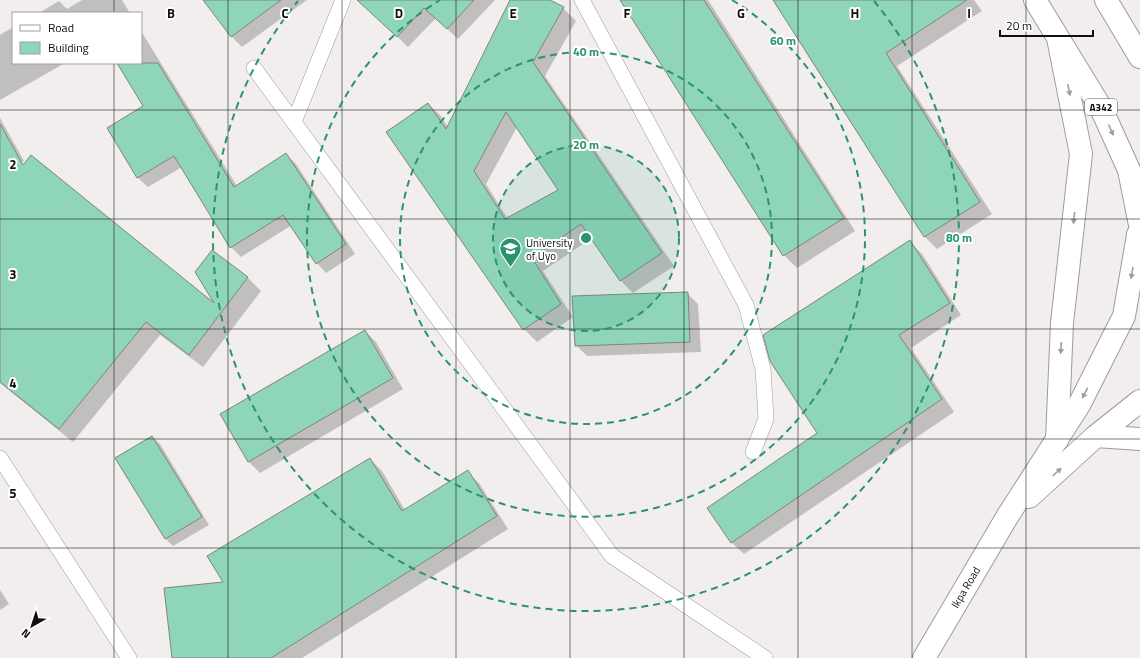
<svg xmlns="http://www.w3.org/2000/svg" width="1140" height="658" font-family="'Titillium Web',sans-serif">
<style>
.shadow{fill:#0003;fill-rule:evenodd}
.building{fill:#8fd5b8;stroke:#818482;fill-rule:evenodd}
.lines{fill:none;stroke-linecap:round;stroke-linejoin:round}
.lane-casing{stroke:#9f9b9b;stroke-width:16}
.secondary-casing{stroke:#9f9b9b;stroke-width:24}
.highway-casing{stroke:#9f9b9b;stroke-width:24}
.lane{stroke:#fff;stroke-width:15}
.secondary{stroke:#fff;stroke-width:22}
.highway{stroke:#fff;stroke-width:22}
.oneway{fill:#9f9f9f}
.grid{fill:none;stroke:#100e0e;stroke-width:1;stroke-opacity:0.55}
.ring{fill:none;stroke:#2a9370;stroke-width:2;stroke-dasharray:7 5}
.labels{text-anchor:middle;stroke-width:4;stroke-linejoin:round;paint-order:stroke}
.shield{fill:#fff;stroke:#585656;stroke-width:1}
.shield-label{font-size:10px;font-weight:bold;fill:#100e0e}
.poi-label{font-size:11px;fill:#100e0e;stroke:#fff;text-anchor:start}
.street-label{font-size:11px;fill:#100e0e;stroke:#fff}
.grid-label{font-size:13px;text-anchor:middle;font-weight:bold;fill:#100e0e;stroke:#fff;stroke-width:4;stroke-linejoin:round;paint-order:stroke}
.centre{fill:#2a9370;stroke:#fff;stroke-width:2}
.ring-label{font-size:12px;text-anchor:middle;font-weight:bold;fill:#2a9370;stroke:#fff;stroke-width:4;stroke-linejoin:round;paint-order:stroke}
</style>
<rect width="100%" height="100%" fill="#f2eeee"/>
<path class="shadow" d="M 82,0 L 122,0 L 130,13 L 39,13 L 59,1 L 67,9 Z
M 204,0 L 307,0 L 242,47 L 232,37 Z
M 359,0 L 495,0 L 458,39 L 436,18 L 408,47 Z
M 511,0 L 548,0 L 563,8 L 576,21 L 545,76 L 674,266 L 633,293 L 620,280 L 592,238 L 543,271 L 573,317 L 537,342 L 524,329 L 387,133 L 428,104 L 441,116 L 448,127 ZM 517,127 L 560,190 L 508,219 L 486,184 Z
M 628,0 L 708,0 L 855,231 L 797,268 L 784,255 L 623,3 Z
M 774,0 L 974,0 L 982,11 L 897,66 L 992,214 L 937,249 L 925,237 Z
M 13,27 L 13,63 L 65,63 L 0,100 L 0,35 Z
M 141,31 L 237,186 L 286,154 L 296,164 L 355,254 L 326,273 L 317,263 L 292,225 L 241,257 L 231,247 L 182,167 L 148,187 L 138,178 L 108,129 L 145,106 L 118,63 L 141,63 Z
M 0,118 L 24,161 L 0,175 Z
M 0,196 L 217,307 L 212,251 L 248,278 L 261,291 L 203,367 L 160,335 L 73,442 L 0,383 Z
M 910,242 L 922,254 L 961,315 L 911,348 L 954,412 L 744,554 L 731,542 L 819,433 Z
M 687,293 L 698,304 L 701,352 L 587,356 L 576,345 Z
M 365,331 L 376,342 L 403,389 L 260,473 L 249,462 L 221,415 Z
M 152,437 L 160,444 L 209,525 L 173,546 L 166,539 L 116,459 Z
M 370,459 L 382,471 L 405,510 L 467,472 L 479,483 L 508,529 L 302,658 L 173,658 L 225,583 Z
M 0,590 L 9,604 L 0,610 Z"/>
<path class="building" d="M 203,0 L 281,0 L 231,37 Z
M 357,0 L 474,0 L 447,29 L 424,8 L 397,37 Z
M 510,0 L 550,0 L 564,7 L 533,62 L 662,253 L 620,281 L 581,224 L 532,258 L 561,304 L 523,330 L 386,132 L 428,103 L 446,129 ZM 506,112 L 558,190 L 505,219 L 474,171 Z
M 620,0 L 704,0 L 844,218 L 783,256 Z
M 773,0 L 967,0 L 886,53 L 980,202 L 924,237 Z
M 117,63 L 158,63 L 234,187 L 286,153 L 346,244 L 316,264 L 283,215 L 230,248 L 174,156 L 137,178 L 107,128 L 143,106 Z
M 0,124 L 23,165 L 31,155 L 214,303 L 195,272 L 212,250 L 248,277 L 189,355 L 146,322 L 59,429 L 0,382 Z
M 910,240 L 950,303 L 899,335 L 942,399 L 731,543 L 707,508 L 817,433 L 770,361 L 763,335 Z
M 688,292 L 690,342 L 575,346 L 572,296 Z
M 365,330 L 393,378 L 248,462 L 220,414 Z
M 152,436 L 202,517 L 165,539 L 115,458 Z
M 370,458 L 402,511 L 468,470 L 497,516 L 271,658 L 172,658 L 164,588 L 223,582 L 207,556 Z"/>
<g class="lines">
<defs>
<path id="lane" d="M 582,0 L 746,305 L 763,369 L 766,419 L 753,452
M 254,68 L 612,556 L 765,658
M 294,122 L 343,0
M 0,458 L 129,658"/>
<g id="secondary">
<path d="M 1029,497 L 1096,436 L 1140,401"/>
<path id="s1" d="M 924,658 L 1007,517 L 1079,405 L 1124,316 L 1138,235"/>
</g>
<path id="highway" d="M 1035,0 L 1101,108 L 1129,170 L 1140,225
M 1106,0 L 1140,57
M 1140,238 L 1138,235 L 1140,250
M 1096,436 L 1140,439
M 1057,440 L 1062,323 L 1081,154 L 1058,38"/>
</defs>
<use href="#lane" class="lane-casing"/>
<use href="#secondary" class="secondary-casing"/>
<use href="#highway" class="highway-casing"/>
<use href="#lane" class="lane"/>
<use href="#secondary" class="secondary"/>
<use href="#highway" class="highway"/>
</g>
<defs><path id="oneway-solid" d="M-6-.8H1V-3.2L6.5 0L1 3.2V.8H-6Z"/></defs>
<g class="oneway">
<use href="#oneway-solid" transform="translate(1069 90) rotate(79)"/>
<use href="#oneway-solid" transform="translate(1111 130) rotate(66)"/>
<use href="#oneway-solid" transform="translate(1074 218) rotate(96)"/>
<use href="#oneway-solid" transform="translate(1132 273) rotate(100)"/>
<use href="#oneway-solid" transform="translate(1061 348) rotate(93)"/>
<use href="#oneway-solid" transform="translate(1085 393) rotate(117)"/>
<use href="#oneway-solid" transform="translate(1057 472) rotate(-42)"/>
</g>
<path class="grid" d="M 114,0 L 114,13M 228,0 L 228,658M 342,0 L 342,658M 456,0 L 456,658M 570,0 L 570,658M 684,0 L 684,658M 798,0 L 798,658M 912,0 L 912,658M 1026,0 L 1026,658M 114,63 L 114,658M 0,110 L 1140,110M 0,219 L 1140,219M 0,329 L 1140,329M 0,439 L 1140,439M 0,548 L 1140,548"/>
<circle cx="586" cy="238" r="93" fill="#2a9370" fill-opacity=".12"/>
<g class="ring">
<circle cx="586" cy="238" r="93"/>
<circle cx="586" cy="238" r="186"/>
<path d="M732 0A279 279 0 1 1 440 0"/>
<path d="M874 1A373 373 0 1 1 298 1"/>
</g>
<defs>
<symbol id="university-pin" viewBox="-11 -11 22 30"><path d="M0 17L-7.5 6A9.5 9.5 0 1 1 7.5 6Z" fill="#2a9370" stroke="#fff"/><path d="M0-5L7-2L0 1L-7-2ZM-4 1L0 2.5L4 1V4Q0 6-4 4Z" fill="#fff"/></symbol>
</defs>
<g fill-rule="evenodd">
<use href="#university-pin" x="498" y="236" width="25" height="34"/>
</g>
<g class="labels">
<rect class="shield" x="1085" y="99" width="32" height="16" rx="3"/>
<g class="shield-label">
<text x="1101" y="111">A342</text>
</g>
<g class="poi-label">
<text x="526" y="247">University<tspan x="526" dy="13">of Uyo</tspan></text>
</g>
<g class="street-label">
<text dy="4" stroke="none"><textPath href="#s1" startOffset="82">Ikpa Road</textPath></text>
</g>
</g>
<g class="grid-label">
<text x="171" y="18">B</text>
<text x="285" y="18">C</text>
<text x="399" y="18">D</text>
<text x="513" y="18">E</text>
<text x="627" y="18">F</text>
<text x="741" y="18">G</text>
<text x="855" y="18">H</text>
<text x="969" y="18">I</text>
<text x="13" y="169">2</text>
<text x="13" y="279">3</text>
<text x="13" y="388">4</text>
<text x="13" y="498">5</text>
</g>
<circle cx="586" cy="238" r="6" class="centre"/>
<g class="ring-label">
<text x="783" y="45">60 m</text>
<text x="586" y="56">40 m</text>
<text x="586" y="149">20 m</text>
<text x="959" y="242">80 m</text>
</g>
<rect x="12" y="12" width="130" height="52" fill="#ffffff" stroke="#9f9f9f"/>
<rect x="20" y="25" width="20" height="6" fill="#ffffff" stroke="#9f9f9f"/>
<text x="48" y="32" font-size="12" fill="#100e0e">Road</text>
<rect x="20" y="42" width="20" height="12" fill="#8fd5b8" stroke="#9f9f9f"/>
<text x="48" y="52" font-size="12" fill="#100e0e">Building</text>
<g transform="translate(32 626) rotate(219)" stroke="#ffffff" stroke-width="3" paint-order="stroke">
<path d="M0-3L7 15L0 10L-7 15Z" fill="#100e0e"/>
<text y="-6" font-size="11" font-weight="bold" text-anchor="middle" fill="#100e0e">N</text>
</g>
<path d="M1000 30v6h93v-6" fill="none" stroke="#100e0e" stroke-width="2"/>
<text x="1006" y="30" font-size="12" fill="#100e0e" stroke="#ffffff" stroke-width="3" paint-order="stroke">20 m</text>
</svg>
